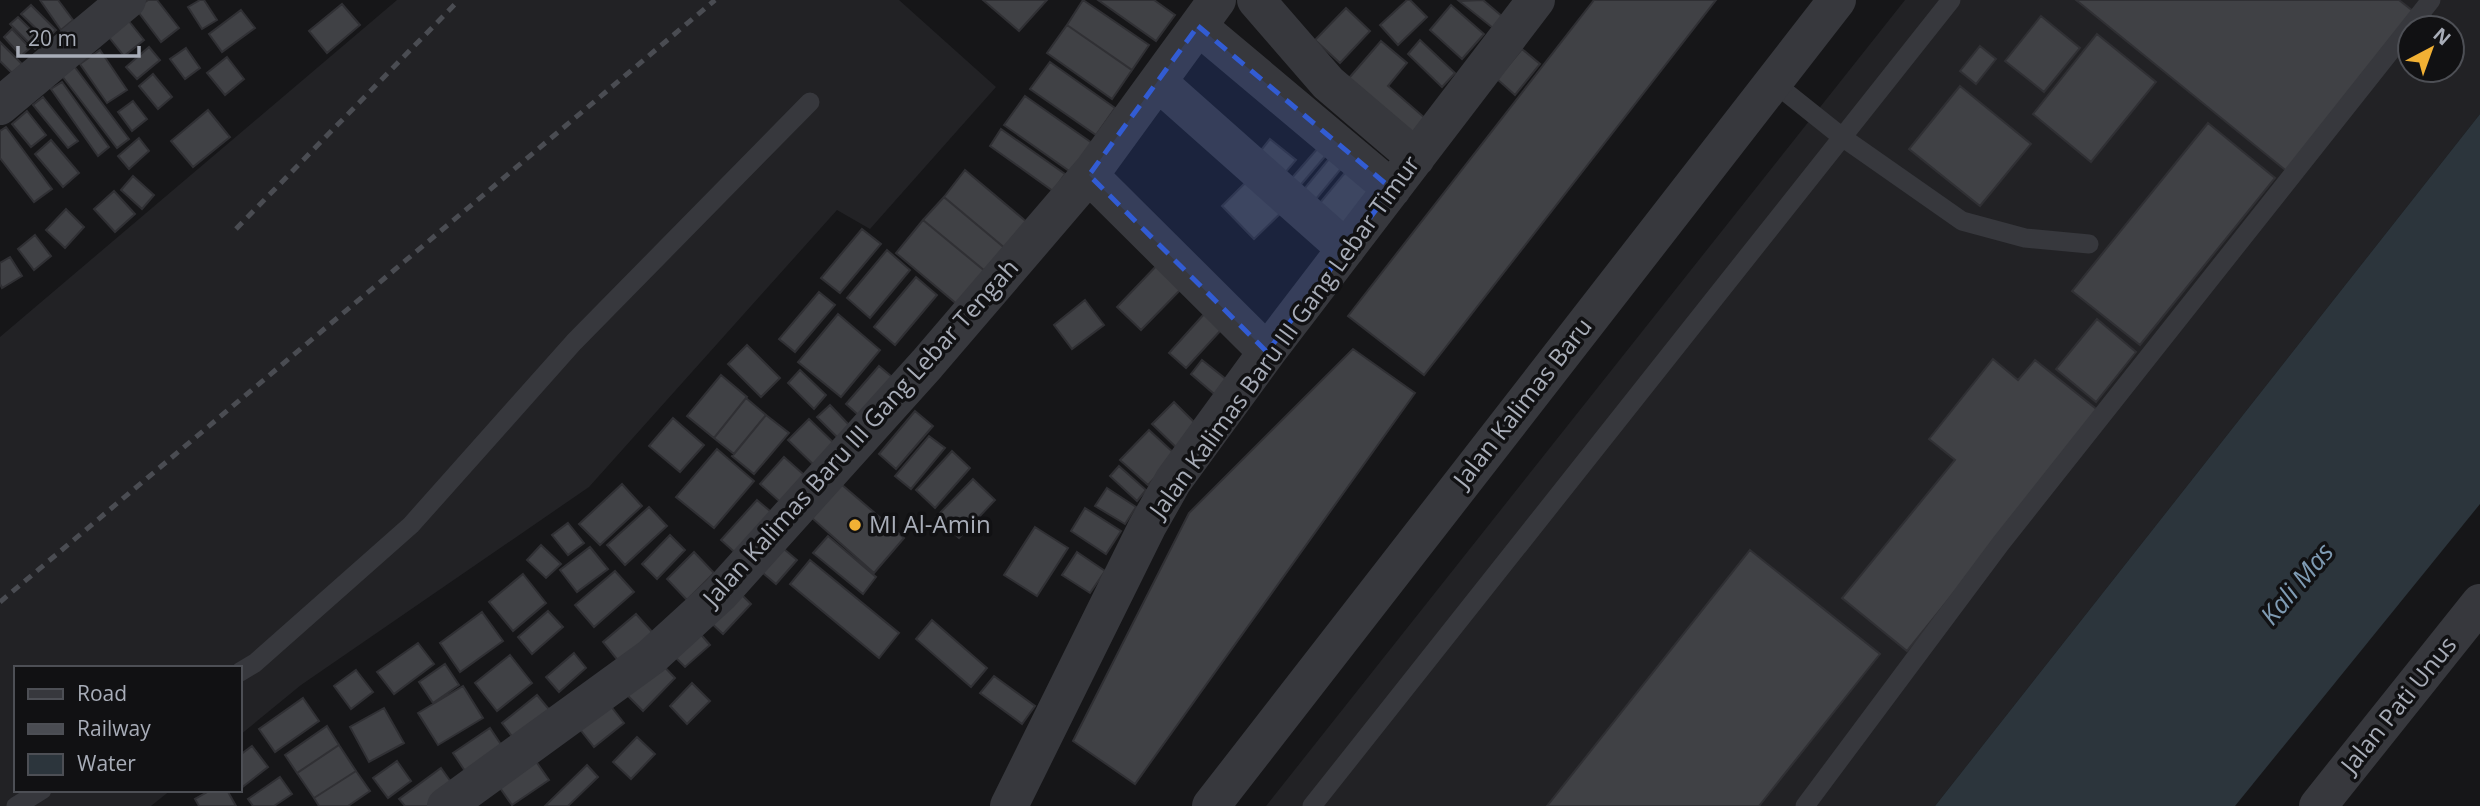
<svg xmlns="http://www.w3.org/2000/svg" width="2480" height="806" font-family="'Open Sans',sans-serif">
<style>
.built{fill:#222225;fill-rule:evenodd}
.water{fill:#2c353c}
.building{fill:#404145;stroke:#303034;stroke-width:2}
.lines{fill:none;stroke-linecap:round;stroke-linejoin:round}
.service{stroke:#37383d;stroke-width:19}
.minor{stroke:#37383d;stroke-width:38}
.tertiary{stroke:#37383d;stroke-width:38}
.rail{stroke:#4a4c52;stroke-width:5;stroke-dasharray:9 7;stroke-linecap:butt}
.marked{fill:#325cd3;fill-opacity:0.2;stroke:#325cd3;stroke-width:5;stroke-dasharray:14 9;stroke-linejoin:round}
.poi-dot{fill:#f2b134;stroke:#111113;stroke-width:2.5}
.labels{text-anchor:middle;stroke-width:7;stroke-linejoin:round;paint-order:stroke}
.street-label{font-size:24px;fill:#a8adb8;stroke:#111113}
.poi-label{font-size:24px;fill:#a8adb8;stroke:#111113;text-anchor:start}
.water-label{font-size:26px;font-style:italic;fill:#7f9bb3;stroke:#111113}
</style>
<rect width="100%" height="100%" fill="#161618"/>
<path class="built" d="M 397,0 L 899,0 L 996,87 L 870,229 L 837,210 L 589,487 L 301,685 L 240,735 L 240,668 L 16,668 L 16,790 L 171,790 L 151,806 L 0,806 L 0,337 Z
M 1905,0 L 2480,0 L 2480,114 L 1935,806 L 1266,806 ZM 2410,28 L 2452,28 L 2452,70 L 2410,70 Z"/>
<path class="water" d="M 2480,114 L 2480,504 L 2235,806 L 1935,806 Z"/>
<path class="building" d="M 40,0 L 58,0 L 73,20 L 61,30 Z
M 148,0 L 157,0 L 179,28 L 161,42 L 136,9 Z
M 200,0 L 204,0 L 217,20 L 202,29 L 188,7 Z
M 983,0 L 1047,0 L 1019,31 Z
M 1083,0 L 1149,45 L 1132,70 L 1067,25 Z
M 1098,0 L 1154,0 L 1175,15 L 1156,41 Z
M 1407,0 L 1410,0 L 1427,17 L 1398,45 L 1380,25 Z
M 1483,0 L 1503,17 L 1493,28 L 1459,1 Z
M 1594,0 L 1716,0 L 1424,375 L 1348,316 Z
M 2076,0 L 2399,0 L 2418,15 L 2289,173 Z
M 342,4 L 360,25 L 327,53 L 309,31 Z
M 31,5 L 56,30 L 47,39 L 21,14 Z
M 1451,5 L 1484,34 L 1462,59 L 1430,30 Z
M 1346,8 L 1370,31 L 1340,63 L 1315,40 Z
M 241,10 L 255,28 L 222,52 L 209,34 Z
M 2041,16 L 2080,48 L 2044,92 L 2005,61 Z
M 18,17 L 43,42 L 35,49 L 10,24 Z
M 128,20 L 144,40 L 124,56 L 108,36 Z
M 1067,25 L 1132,70 L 1112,99 L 1047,53 Z
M 12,29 L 30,48 L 21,56 L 4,37 Z
M 2097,34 L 2156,82 L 2091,162 L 2033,114 Z
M 1420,40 L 1455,73 L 1442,87 L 1408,54 Z
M 1381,41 L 1407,63 L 1388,86 L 1426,119 L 1407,141 L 1343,85 Z
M 0,42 L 22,64 L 12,73 L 0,61 Z
M 1980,46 L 1996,59 L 1976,84 L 1960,71 Z
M 149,47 L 160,60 L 137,79 L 126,67 Z
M 186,48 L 200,68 L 185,79 L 170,59 Z
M 1522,49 L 1540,64 L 1515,95 L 1497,79 Z
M 100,50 L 127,90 L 107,103 L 80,64 Z
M 227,57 L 244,79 L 225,95 L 207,73 Z
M 1050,62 L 1115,108 L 1096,135 L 1030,89 Z
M 74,66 L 129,139 L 117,148 L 62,76 Z
M 153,74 L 172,97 L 158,109 L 139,86 Z
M 62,82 L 109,147 L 98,156 L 51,89 Z
M 1960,86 L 2031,144 L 1980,206 L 1909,149 Z
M 1025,96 L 1092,143 L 1072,173 L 1004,125 Z
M 43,97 L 78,141 L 68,148 L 33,105 Z
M 133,101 L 147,119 L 132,131 L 118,112 Z
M 208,110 L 230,137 L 193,167 L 171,141 Z
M 27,111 L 46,135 L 31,147 L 12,124 Z
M 2208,123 L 2275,178 L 2140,345 L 2072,291 Z
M 6,127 L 52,189 L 34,202 L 0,158 L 0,131 Z
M 1001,129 L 1065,174 L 1053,191 L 990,146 Z
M 139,138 L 149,151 L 129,169 L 118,156 Z
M 1270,139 L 1296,160 L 1278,181 L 1253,160 Z
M 51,140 L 79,173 L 63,187 L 35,154 Z
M 1325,140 L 1333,147 L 1292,195 L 1283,188 Z
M 1333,154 L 1345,164 L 1307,210 L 1295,200 Z
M 1348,169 L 1382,197 L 1348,238 L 1314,210 Z
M 965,170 L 1028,223 L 1006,249 L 944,197 Z
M 133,176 L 154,195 L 142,209 L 121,190 Z
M 1252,176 L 1285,209 L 1254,239 L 1222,206 Z
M 114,191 L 135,214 L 115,232 L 94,209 Z
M 944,197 L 1006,249 L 985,271 L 923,220 Z
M 66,209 L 84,227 L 65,248 L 46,230 Z
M 923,220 L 986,272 L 958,305 L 896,253 Z
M 862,229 L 881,244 L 840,293 L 821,278 Z
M 35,235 L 51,256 L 34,270 L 18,249 Z
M 887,250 L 910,270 L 870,318 L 847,298 Z
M 10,257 L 22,276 L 2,288 L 0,284 L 0,263 Z
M 1162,260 L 1186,284 L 1141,330 L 1117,307 Z
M 916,277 L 937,295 L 895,345 L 874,327 Z
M 819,292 L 835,305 L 795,352 L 779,339 Z
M 1085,300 L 1104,325 L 1072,349 L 1054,325 Z
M 1205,313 L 1222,329 L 1186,368 L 1169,353 Z
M 838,314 L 880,350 L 841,397 L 798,362 Z
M 2097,319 L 2136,352 L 2096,402 L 2056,369 Z
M 747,345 L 780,378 L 761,397 L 728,364 Z
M 1353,349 L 1415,393 L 1135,784 L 1073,741 L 1189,513 Z
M 1993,359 L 2018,380 L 2035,360 L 2100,412 L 1907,651 L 1842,598 L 1955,460 L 1929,439 Z
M 1202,360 L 1232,384 L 1220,399 L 1191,374 Z
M 879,366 L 897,381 L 864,420 L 846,404 Z
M 800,370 L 826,395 L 814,409 L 788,383 Z
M 721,375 L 747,397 L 714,438 L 687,416 Z
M 746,398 L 766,415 L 734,454 L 714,438 Z
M 1174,402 L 1204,432 L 1182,453 L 1152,424 Z
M 830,405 L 852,428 L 840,440 L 817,417 Z
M 915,411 L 933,426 L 896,469 L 879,454 Z
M 766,415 L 789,433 L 754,474 L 732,456 Z
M 673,418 L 704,445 L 680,472 L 649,446 Z
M 809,419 L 839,448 L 819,470 L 788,440 Z
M 1149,430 L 1176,455 L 1148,485 L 1120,460 Z
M 929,436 L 945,448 L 911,489 L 895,476 Z
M 717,449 L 754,481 L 714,528 L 676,497 Z
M 952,451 L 970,468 L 935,508 L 916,490 Z
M 784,457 L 811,481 L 787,508 L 760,484 Z
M 1119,466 L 1146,490 L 1137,501 L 1110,476 Z
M 973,479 L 995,500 L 959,538 L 936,517 Z
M 622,484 L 642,506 L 600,545 L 579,524 Z
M 841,484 L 904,538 L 874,573 L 812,518 Z
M 1107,488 L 1136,507 L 1125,524 L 1095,506 Z
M 757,500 L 777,517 L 740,557 L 721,540 Z
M 649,507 L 667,526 L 625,565 L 607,545 Z
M 1085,508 L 1121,531 L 1106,554 L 1071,531 Z
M 568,523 L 584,543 L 568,555 L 552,535 Z
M 1035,527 L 1068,548 L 1037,596 L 1004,575 Z
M 670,535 L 685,550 L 657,579 L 642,564 Z
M 828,536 L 876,577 L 863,594 L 813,553 Z
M 778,544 L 797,560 L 776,584 L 757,568 Z
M 541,545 L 561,564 L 546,578 L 527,560 Z
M 590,547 L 608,569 L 577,592 L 560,570 Z
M 1750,550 L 1880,654 L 1759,806 L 1547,806 Z
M 694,552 L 714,573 L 687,600 L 667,579 Z
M 1077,552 L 1105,571 L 1090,593 L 1062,575 Z
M 810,560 L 899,633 L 879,658 L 790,584 Z
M 615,571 L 634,592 L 594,627 L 575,605 Z
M 523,574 L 546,603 L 513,631 L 489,602 Z
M 737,590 L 751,604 L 723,634 L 708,620 Z
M 548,611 L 563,627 L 532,654 L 518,637 Z
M 482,612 L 503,641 L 460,672 L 440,643 Z
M 636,614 L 654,634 L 620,663 L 603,642 Z
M 932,620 L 987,668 L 971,687 L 916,639 Z
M 697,630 L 710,645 L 685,667 L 671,653 Z
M 418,643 L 434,664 L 394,694 L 377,672 Z
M 574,653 L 586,668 L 559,692 L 546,677 Z
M 510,655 L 532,683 L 497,711 L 475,683 Z
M 657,659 L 675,678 L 643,711 L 624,692 Z
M 445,664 L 459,685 L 433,703 L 419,682 Z
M 356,670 L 373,692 L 351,709 L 334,686 Z
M 994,676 L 1035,706 L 1022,724 L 980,693 Z
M 692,683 L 710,701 L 687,724 L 670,706 Z
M 463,686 L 483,718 L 438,745 L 418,713 Z
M 537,695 L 553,714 L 517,743 L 502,723 Z
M 303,698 L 319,721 L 275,752 L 259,729 Z
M 606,700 L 624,723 L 594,747 L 575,723 Z
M 384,708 L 404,743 L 369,762 L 350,727 Z
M 327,726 L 339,745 L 297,773 L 285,755 Z
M 490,728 L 504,749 L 467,774 L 453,753 Z
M 637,737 L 655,754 L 631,779 L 613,762 Z
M 339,745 L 356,771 L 314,798 L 297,773 Z
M 252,746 L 268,767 L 240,789 L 240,755 Z
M 535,760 L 549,780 L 512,805 L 498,785 Z
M 397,761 L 411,781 L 388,798 L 373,778 Z
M 587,765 L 598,777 L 568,806 L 545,806 Z
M 441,768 L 456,789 L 433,806 L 405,806 L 399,799 Z
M 356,771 L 370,791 L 348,806 L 319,806 L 314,798 Z
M 280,777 L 292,794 L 274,806 L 253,806 L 248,799 Z
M 211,790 L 227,790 L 236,806 L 199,806 L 195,799 Z"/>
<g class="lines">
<path class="service" d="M 1772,81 L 1842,137 L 1962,221 L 2025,238 L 2089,244
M 240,672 L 255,663 L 411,525 L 574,342 L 810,102
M 16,806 L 42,790
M 1312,806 L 1951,0
M 1805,806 L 2001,543 L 2431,0"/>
<path class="minor" d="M 1256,0 L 1328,83 L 1416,158
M 1198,26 L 1392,189
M 1158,82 L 1346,249
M 0,106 L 127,0
M 1089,175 L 1267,352
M 446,806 L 651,657 L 720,594 L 927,364 L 1094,169 L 1217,0
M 1009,806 L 1147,527 L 1173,481 L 1267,352 L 1536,0
M 2318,806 L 2480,603"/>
<path class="tertiary" d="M 1211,806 L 1837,0"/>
<path class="rail" d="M 236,229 L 459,0
M 0,602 L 715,0"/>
</g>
<path class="marked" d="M 1198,26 L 1392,189 L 1267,352 L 1089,175 Z"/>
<circle class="poi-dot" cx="855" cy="525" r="7"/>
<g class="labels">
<g class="street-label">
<text transform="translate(1285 337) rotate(-54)" y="8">Jalan Kalimas Baru III Gang Lebar Timur</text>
<text transform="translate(1523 403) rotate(-52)" y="8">Jalan Kalimas Baru</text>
<text transform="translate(861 433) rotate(-48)" y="8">Jalan Kalimas Baru III Gang Lebar Tengah</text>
<text transform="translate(2399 705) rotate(-51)" y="8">Jalan Pati Unus</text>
</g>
<g class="poi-label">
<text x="869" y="533">MI Al-Amin</text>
</g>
<g class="water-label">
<text transform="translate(2297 584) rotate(-50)" y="9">Kali Mas</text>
</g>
</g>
<rect x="14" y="666" width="228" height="126" fill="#111113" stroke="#4d4f55" stroke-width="2"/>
<rect x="28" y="689" width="35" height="10" fill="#37383d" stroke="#4d4f55" stroke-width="2"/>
<text x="77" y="701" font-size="21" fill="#a8adb8">Road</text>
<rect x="28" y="724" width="35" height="10" fill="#4a4c52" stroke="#4d4f55" stroke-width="2"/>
<text x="77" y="736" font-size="21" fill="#a8adb8">Railway</text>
<rect x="28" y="754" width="35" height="21" fill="#2c353c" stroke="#4d4f55" stroke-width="2"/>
<text x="77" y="771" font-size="21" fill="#a8adb8">Water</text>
<g transform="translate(2431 49) rotate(41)"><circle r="33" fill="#111113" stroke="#4d4f55" stroke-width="2"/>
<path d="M0-5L12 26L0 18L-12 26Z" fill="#f2b134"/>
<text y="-10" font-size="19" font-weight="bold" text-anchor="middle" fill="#a8adb8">N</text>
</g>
<path d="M18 46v10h121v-10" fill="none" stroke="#a8adb8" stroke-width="3.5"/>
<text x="28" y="46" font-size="21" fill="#a8adb8" stroke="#111113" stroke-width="5" paint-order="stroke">20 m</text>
</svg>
